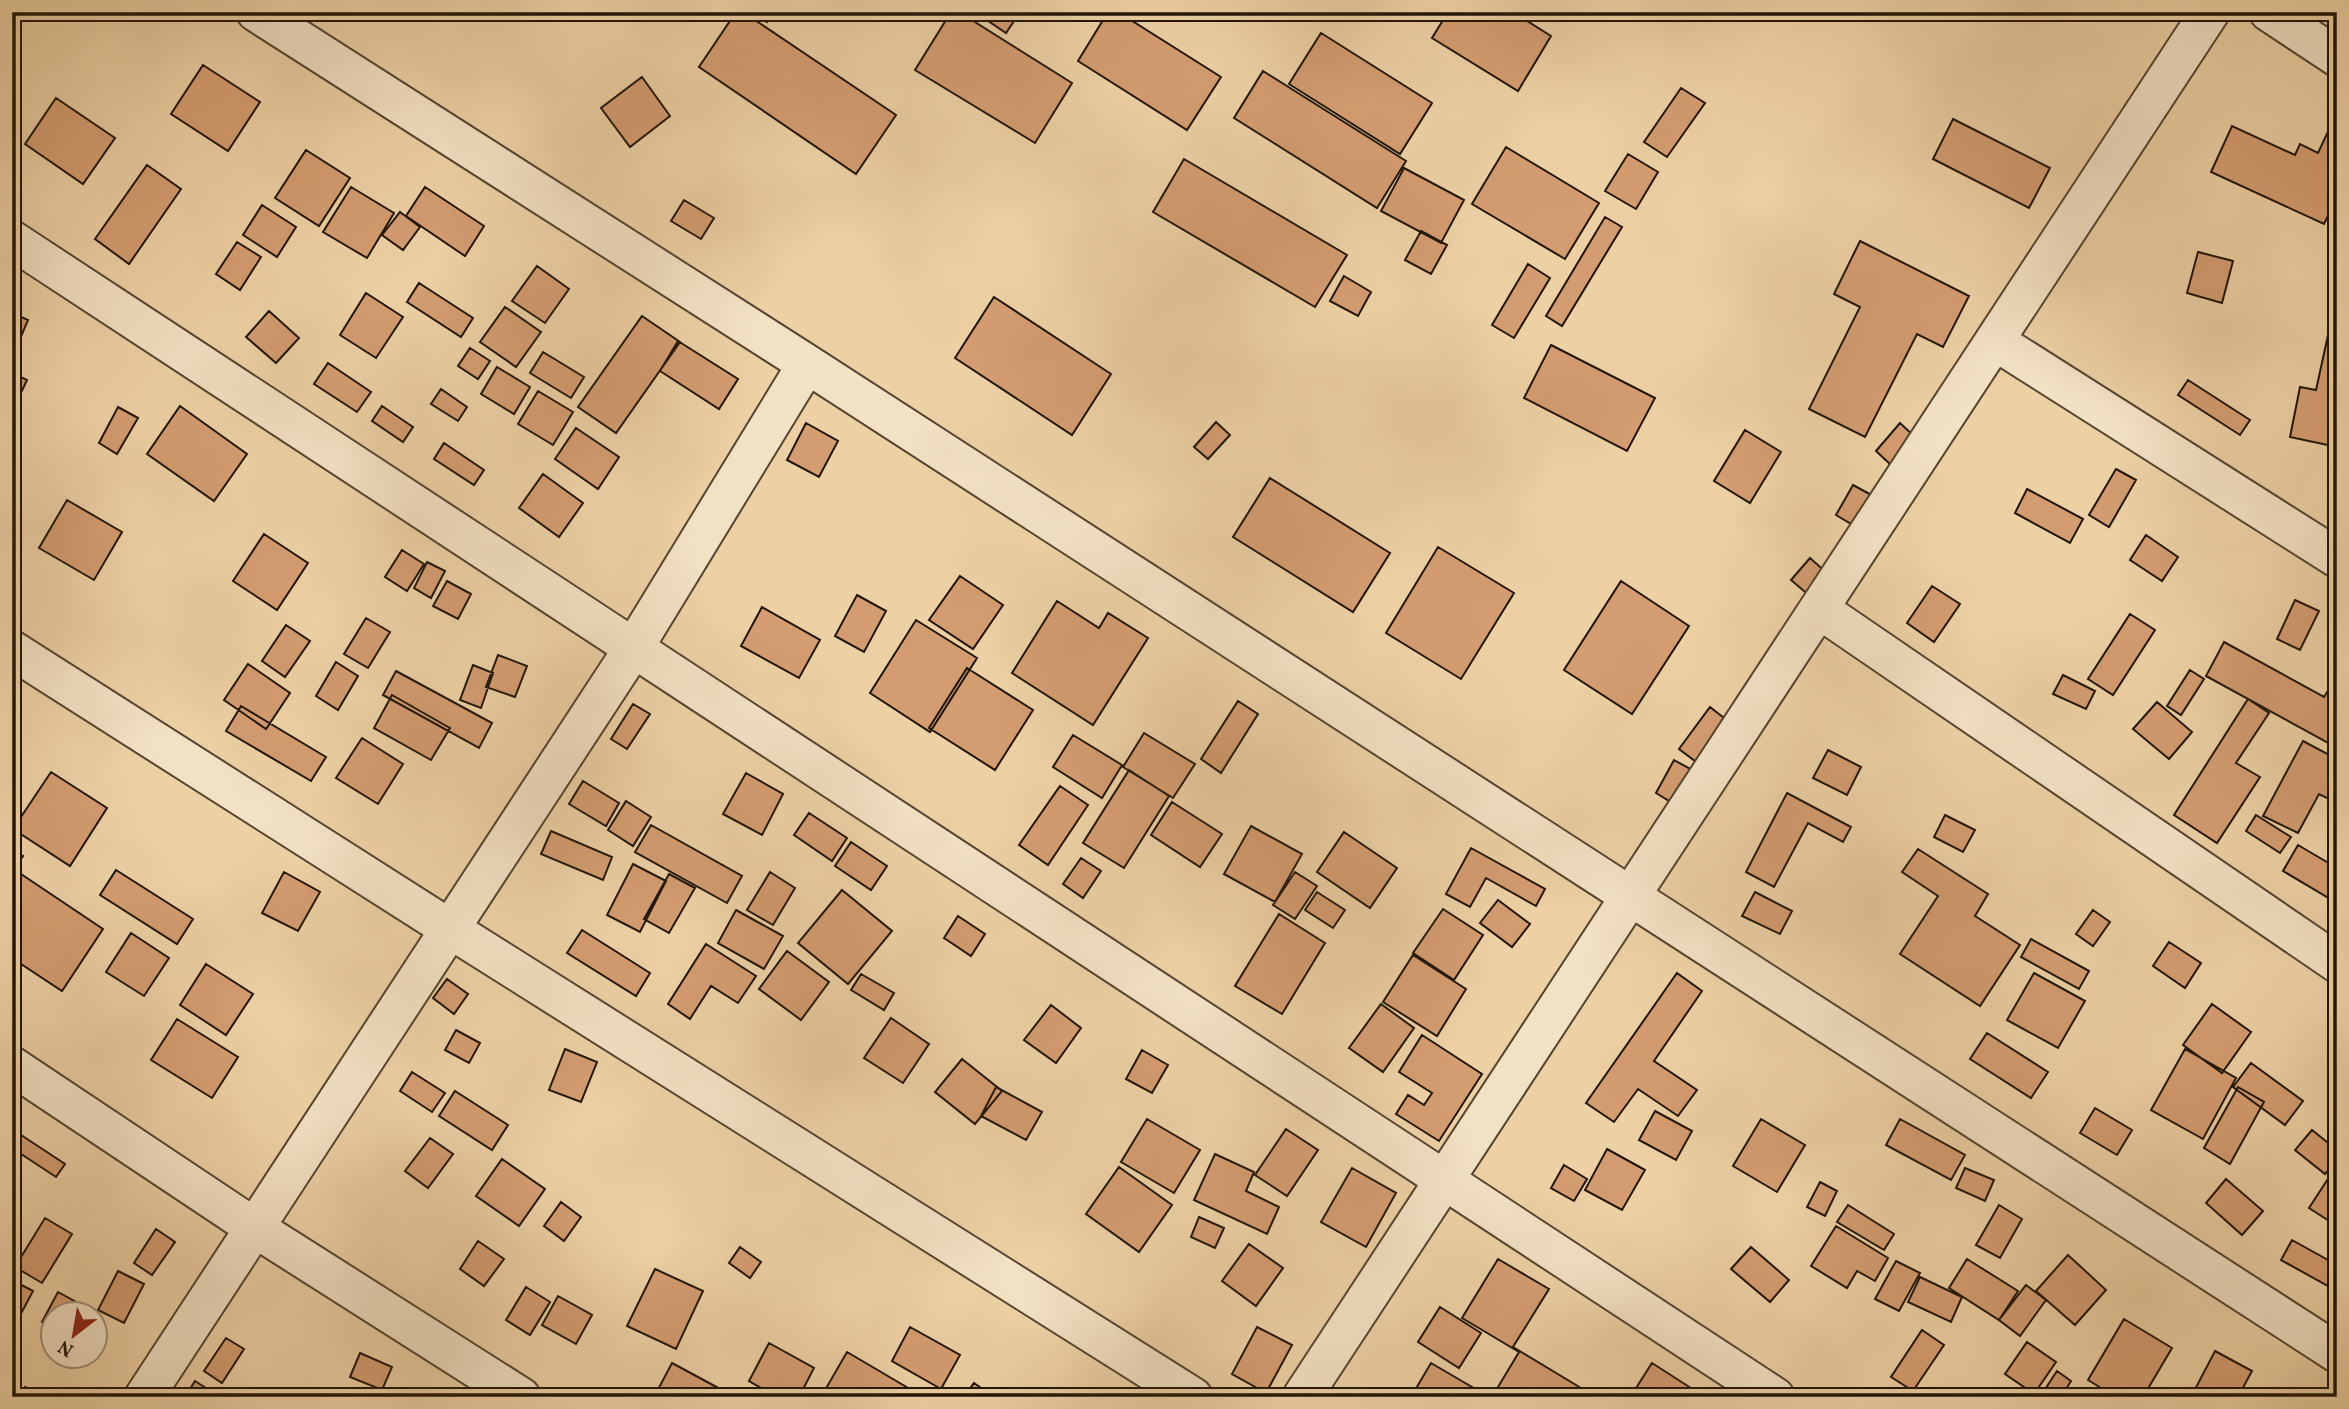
<svg xmlns="http://www.w3.org/2000/svg" width="2349" height="1409" font-family="Vollkorn,serif">
<style>
.building{fill:#d49d71;stroke:#211509;stroke-width:2}
.lines{fill:none;stroke-linecap:round;stroke-linejoin:round}
.minor-casing{stroke:#544430;stroke-width:42}
.minor{stroke:#f3e1c4;stroke-width:38}
</style>
<rect width="100%" height="100%" fill="#edd1a5"/>
<filter id="stains"><feTurbulence type="fractalNoise" baseFrequency=".00286" numOctaves="4"/><feColorMatrix values="0 0 0 0 .2 0 0 0 0 .09 0 0 0 0 .02 0 0 0 .5 -.17"/></filter>
<radialGradient id="worn" r=".72"><stop offset=".6" stop-color="#630" stop-opacity="0"/><stop offset="1" stop-color="#630" stop-opacity=".3"/></radialGradient>
<path class="building" d="M 736,12 L 743,12 L 896,115 L 856,174 L 699,67 Z
M 751,12 L 773,12 L 767,22 Z
M 951,12 L 959,12 L 1072,83 L 1035,143 L 915,70 Z
M 975,12 L 1020,12 L 1006,33 Z
M 1108,12 L 1118,12 L 1221,77 L 1187,130 L 1078,61 Z
M 1448,12 L 1513,12 L 1551,36 L 1518,91 L 1432,38 Z
M 1321,33 L 1432,103 L 1400,154 L 1289,84 Z
M 203,65 L 260,102 L 228,151 L 171,114 Z
M 1263,71 L 1406,161 L 1377,208 L 1234,118 Z
M 642,77 L 670,116 L 630,147 L 601,108 Z
M 1681,88 L 1705,103 L 1667,157 L 1644,142 Z
M 56,98 L 115,138 L 83,184 L 25,144 Z
M 1953,119 L 2050,168 L 2029,208 L 1933,159 Z
M 2332,123 L 2337,125 L 2337,197 L 2324,224 L 2211,172 L 2232,126 L 2295,155 L 2300,144 L 2318,153 Z
M 1506,147 L 1599,203 L 1565,259 L 1472,204 Z
M 306,150 L 350,178 L 319,226 L 275,198 Z
M 1628,154 L 1658,172 L 1636,209 L 1605,191 Z
M 1184,159 L 1347,255 L 1315,307 L 1153,212 Z
M 147,165 L 181,189 L 129,264 L 95,239 Z
M 1404,168 L 1464,200 L 1441,243 L 1381,211 Z
M 351,187 L 394,213 L 367,258 L 323,232 Z
M 425,187 L 484,226 L 465,256 L 406,216 Z
M 684,200 L 714,218 L 701,239 L 671,221 Z
M 262,205 L 296,227 L 277,257 L 243,235 Z
M 400,212 L 420,227 L 403,250 L 382,235 Z
M 1605,217 L 1622,227 L 1562,326 L 1546,316 Z
M 1421,231 L 1447,245 L 1431,274 L 1405,260 Z
M 1860,241 L 1969,296 L 1943,347 L 1917,334 L 1865,437 L 1809,409 L 1860,307 L 1834,294 Z
M 237,242 L 261,257 L 240,290 L 216,274 Z
M 2198,252 L 2233,261 L 2222,303 L 2187,293 Z
M 1528,264 L 1550,278 L 1514,338 L 1492,325 Z
M 537,266 L 569,289 L 545,323 L 512,301 Z
M 1344,276 L 1371,292 L 1358,316 L 1330,301 Z
M 419,283 L 473,318 L 461,337 L 407,302 Z
M 366,293 L 403,317 L 376,358 L 340,335 Z
M 2337,294 L 2337,447 L 2290,437 L 2300,387 L 2316,390 Z
M 994,297 L 1111,374 L 1072,435 L 955,358 Z
M 505,307 L 541,332 L 516,367 L 480,342 Z
M 269,311 L 299,338 L 276,363 L 246,337 Z
M 12,313 L 28,320 L 14,353 L 12,352 Z
M 642,316 L 680,342 L 616,433 L 578,407 Z
M 678,341 L 738,379 L 719,409 L 660,371 Z
M 1551,345 L 1655,398 L 1627,451 L 1524,398 Z
M 470,348 L 490,361 L 478,379 L 458,366 Z
M 543,352 L 584,377 L 571,398 L 530,373 Z
M 328,363 L 371,392 L 357,412 L 314,384 Z
M 497,367 L 530,387 L 514,414 L 481,394 Z
M 12,373 L 27,380 L 12,412 Z
M 2188,380 L 2250,420 L 2240,435 L 2178,395 Z
M 441,389 L 467,407 L 458,421 L 431,404 Z
M 538,391 L 573,412 L 553,445 L 518,424 Z
M 180,406 L 247,454 L 214,501 L 147,454 Z
M 382,406 L 413,427 L 403,442 L 372,421 Z
M 118,407 L 138,418 L 117,454 L 99,443 Z
M 1216,422 L 1230,435 L 1208,459 L 1194,447 Z
M 806,423 L 838,441 L 819,477 L 787,460 Z
M 1900,423 L 1915,437 L 1891,465 L 1876,451 Z
M 576,428 L 619,457 L 598,489 L 555,459 Z
M 1745,430 L 1781,452 L 1750,503 L 1714,481 Z
M 444,443 L 484,470 L 474,485 L 434,459 Z
M 2116,469 L 2136,480 L 2109,527 L 2089,515 Z
M 543,474 L 583,503 L 559,537 L 519,508 Z
M 1270,478 L 1390,553 L 1353,612 L 1233,537 Z
M 1853,485 L 1875,497 L 1858,528 L 1836,515 Z
M 2027,489 L 2083,519 L 2070,543 L 2015,513 Z
M 67,500 L 122,532 L 94,580 L 39,548 Z
M 264,534 L 308,563 L 277,610 L 233,581 Z
M 2146,535 L 2178,557 L 2162,581 L 2130,560 Z
M 1438,547 L 1514,593 L 1461,679 L 1386,633 Z
M 402,550 L 424,564 L 407,591 L 385,577 Z
M 1810,558 L 1828,574 L 1810,596 L 1791,580 Z
M 427,562 L 445,571 L 431,598 L 414,588 Z
M 960,576 L 1003,605 L 973,649 L 929,620 Z
M 447,581 L 471,594 L 458,619 L 433,606 Z
M 1621,581 L 1689,626 L 1632,714 L 1564,670 Z
M 1932,586 L 1960,604 L 1934,642 L 1907,623 Z
M 857,595 L 886,611 L 864,652 L 835,636 Z
M 2295,600 L 2319,611 L 2300,650 L 2277,639 Z
M 1057,601 L 1099,628 L 1108,613 L 1148,638 L 1093,725 L 1012,673 Z
M 762,607 L 820,640 L 799,678 L 741,646 Z
M 2130,614 L 2155,630 L 2113,695 L 2088,679 Z
M 366,618 L 390,632 L 368,668 L 344,654 Z
M 916,620 L 977,658 L 930,732 L 870,693 Z
M 286,625 L 310,641 L 285,677 L 262,661 Z
M 2224,642 L 2324,697 L 2337,676 L 2337,732 L 2330,744 L 2206,676 Z
M 498,655 L 527,666 L 515,697 L 486,687 Z
M 336,662 L 358,676 L 338,710 L 316,696 Z
M 248,664 L 290,693 L 266,729 L 224,700 Z
M 473,665 L 493,673 L 481,708 L 460,700 Z
M 967,668 L 1033,710 L 995,770 L 929,728 Z
M 2190,670 L 2204,679 L 2181,715 L 2167,706 Z
M 396,671 L 492,723 L 479,748 L 383,695 Z
M 2063,675 L 2095,691 L 2086,709 L 2053,694 Z
M 392,695 L 450,728 L 431,760 L 374,728 Z
M 2248,699 L 2269,713 L 2236,763 L 2260,777 L 2217,843 L 2174,815 Z
M 1238,701 L 1258,714 L 1221,773 L 1201,759 Z
M 2157,702 L 2192,732 L 2169,759 L 2133,729 Z
M 633,704 L 650,714 L 627,749 L 611,739 Z
M 241,706 L 326,757 L 311,781 L 226,731 Z
M 1710,707 L 1733,725 L 1703,767 L 1679,749 Z
M 1144,733 L 1195,764 L 1173,798 L 1123,767 Z
M 1073,735 L 1122,765 L 1102,798 L 1053,767 Z
M 362,738 L 403,764 L 378,804 L 336,778 Z
M 2303,741 L 2337,759 L 2337,803 L 2319,794 L 2298,833 L 2263,816 Z
M 1828,750 L 1861,767 L 1847,795 L 1813,778 Z
M 1674,760 L 1692,770 L 1674,804 L 1656,793 Z
M 1129,770 L 1169,796 L 1124,868 L 1083,843 Z
M 51,772 L 107,808 L 70,866 L 13,829 Z
M 746,773 L 783,794 L 762,835 L 723,814 Z
M 583,781 L 619,803 L 606,826 L 569,804 Z
M 1060,786 L 1088,805 L 1048,865 L 1019,845 Z
M 1787,793 L 1851,827 L 1843,842 L 1808,823 L 1774,887 L 1746,872 Z
M 626,801 L 651,817 L 633,846 L 608,830 Z
M 1172,802 L 1222,834 L 1200,867 L 1151,835 Z
M 809,813 L 847,838 L 832,861 L 794,835 Z
M 1945,815 L 1975,830 L 1963,852 L 1934,837 Z
M 2256,815 L 2291,837 L 2280,853 L 2246,831 Z
M 651,825 L 742,876 L 727,903 L 635,852 Z
M 1251,826 L 1302,854 L 1275,902 L 1224,874 Z
M 551,831 L 612,857 L 603,880 L 541,854 Z
M 1344,832 L 1397,868 L 1370,908 L 1317,872 Z
M 851,842 L 887,866 L 871,890 L 835,866 Z
M 2298,845 L 2337,868 L 2337,903 L 2283,871 Z
M 1471,848 L 1545,889 L 1536,906 L 1486,878 L 1470,907 L 1446,894 Z
M 12,849 L 23,856 L 12,872 Z
M 1918,849 L 1988,894 L 1975,916 L 2020,945 L 1980,1006 L 1900,954 L 1938,896 L 1902,872 Z
M 1081,858 L 1101,871 L 1083,898 L 1063,884 Z
M 633,864 L 666,881 L 640,932 L 607,915 Z
M 116,870 L 193,919 L 177,944 L 100,895 Z
M 18,872 L 103,929 L 62,991 L 12,958 L 12,882 Z
M 284,872 L 320,892 L 298,931 L 262,913 Z
M 770,872 L 795,888 L 773,925 L 747,910 Z
M 1295,872 L 1317,886 L 1295,919 L 1273,905 Z
M 669,874 L 695,888 L 669,933 L 644,919 Z
M 842,890 L 892,931 L 848,984 L 798,943 Z
M 1317,892 L 1345,910 L 1333,928 L 1305,910 Z
M 1755,892 L 1792,911 L 1780,934 L 1742,916 Z
M 1498,900 L 1530,924 L 1512,947 L 1480,923 Z
M 1443,909 L 1483,935 L 1454,980 L 1413,953 Z
M 736,910 L 783,936 L 764,969 L 718,943 Z
M 2093,910 L 2110,922 L 2093,946 L 2076,934 Z
M 1279,914 L 1325,943 L 1282,1014 L 1235,986 Z
M 958,916 L 985,934 L 971,956 L 944,938 Z
M 582,930 L 650,973 L 636,996 L 567,953 Z
M 131,933 L 169,958 L 144,996 L 106,972 Z
M 2031,939 L 2089,971 L 2079,989 L 2021,957 Z
M 2169,942 L 2201,963 L 2185,988 L 2153,966 Z
M 706,944 L 756,976 L 738,1003 L 711,986 L 690,1019 L 668,1004 Z
M 787,951 L 829,982 L 801,1020 L 759,989 Z
M 1413,955 L 1466,989 L 1437,1036 L 1383,1002 Z
M 206,964 L 253,994 L 226,1035 L 180,1005 Z
M 1677,973 L 1702,991 L 1654,1061 L 1697,1090 L 1678,1116 L 1638,1089 L 1614,1122 L 1586,1103 Z
M 2034,973 L 2085,1001 L 2058,1048 L 2007,1020 Z
M 861,974 L 894,993 L 884,1010 L 851,990 Z
M 447,979 L 468,994 L 454,1014 L 433,998 Z
M 1381,1004 L 1414,1028 L 1383,1072 L 1349,1048 Z
M 2212,1004 L 2251,1032 L 2222,1073 L 2183,1045 Z
M 1051,1005 L 1081,1028 L 1056,1063 L 1024,1040 Z
M 891,1018 L 929,1044 L 903,1083 L 864,1058 Z
M 177,1019 L 238,1057 L 212,1098 L 151,1060 Z
M 456,1030 L 480,1043 L 469,1063 L 445,1050 Z
M 1987,1033 L 2048,1072 L 2031,1098 L 1970,1059 Z
M 1422,1035 L 1482,1074 L 1439,1141 L 1396,1114 L 1408,1095 L 1424,1105 L 1432,1093 L 1399,1072 Z
M 565,1049 L 597,1062 L 581,1102 L 549,1090 Z
M 2185,1049 L 2236,1078 L 2203,1139 L 2151,1110 Z
M 1142,1050 L 1168,1065 L 1152,1093 L 1126,1079 Z
M 962,1059 L 1002,1091 L 975,1124 L 935,1092 Z
M 2251,1063 L 2303,1101 L 2285,1125 L 2233,1087 Z
M 412,1072 L 445,1093 L 432,1112 L 400,1091 Z
M 996,1087 L 1042,1112 L 1026,1140 L 981,1116 Z
M 2238,1087 L 2264,1102 L 2230,1164 L 2204,1148 Z
M 455,1091 L 508,1125 L 492,1150 L 439,1116 Z
M 2095,1108 L 2132,1130 L 2117,1155 L 2080,1133 Z
M 1655,1111 L 1692,1131 L 1676,1160 L 1639,1140 Z
M 1147,1119 L 1200,1150 L 1174,1193 L 1121,1162 Z
M 1761,1119 L 1805,1145 L 1777,1192 L 1733,1166 Z
M 1900,1119 L 1965,1155 L 1951,1180 L 1886,1145 Z
M 12,1129 L 65,1164 L 56,1177 L 12,1148 Z
M 1286,1129 L 1318,1150 L 1287,1196 L 1255,1175 Z
M 2312,1130 L 2337,1150 L 2337,1159 L 2325,1174 L 2295,1150 Z
M 430,1138 L 453,1154 L 428,1188 L 405,1171 Z
M 1607,1149 L 1645,1170 L 1622,1210 L 1585,1190 Z
M 1215,1154 L 1254,1172 L 1246,1191 L 1279,1207 L 1267,1234 L 1194,1200 Z
M 502,1159 L 545,1189 L 519,1226 L 476,1196 Z
M 1564,1165 L 1587,1179 L 1574,1201 L 1551,1188 Z
M 2337,1165 L 2337,1226 L 2309,1208 Z
M 1119,1167 L 1172,1205 L 1139,1252 L 1086,1214 Z
M 1352,1168 L 1396,1193 L 1366,1247 L 1321,1222 Z
M 1965,1168 L 1994,1180 L 1985,1201 L 1956,1188 Z
M 2226,1179 L 2263,1211 L 2242,1235 L 2206,1203 Z
M 1820,1182 L 1837,1191 L 1825,1216 L 1807,1207 Z
M 561,1202 L 581,1217 L 564,1241 L 544,1226 Z
M 1848,1205 L 1894,1234 L 1884,1250 L 1837,1222 Z
M 1999,1205 L 2022,1219 L 2000,1258 L 1976,1245 Z
M 1199,1217 L 1224,1228 L 1215,1248 L 1191,1237 Z
M 45,1218 L 72,1234 L 42,1283 L 15,1267 Z
M 1836,1226 L 1888,1258 L 1875,1281 L 1857,1271 L 1847,1288 L 1811,1266 Z
M 156,1229 L 175,1242 L 152,1275 L 134,1263 Z
M 2292,1240 L 2337,1265 L 2337,1291 L 2281,1260 Z
M 478,1241 L 504,1259 L 484,1286 L 460,1269 Z
M 1249,1244 L 1283,1268 L 1256,1306 L 1222,1281 Z
M 740,1247 L 761,1262 L 750,1278 L 729,1263 Z
M 1751,1247 L 1789,1280 L 1770,1302 L 1731,1269 Z
M 2068,1255 L 2106,1290 L 2075,1325 L 2036,1291 Z
M 1498,1259 L 1549,1289 L 1513,1347 L 1581,1388 L 1576,1397 L 1492,1397 L 1519,1352 L 1462,1318 Z
M 1967,1259 L 2018,1291 L 1999,1320 L 1949,1288 Z
M 1896,1261 L 1920,1273 L 1899,1311 L 1875,1299 Z
M 655,1269 L 703,1291 L 676,1349 L 627,1326 Z
M 118,1271 L 144,1284 L 124,1323 L 98,1310 Z
M 1920,1277 L 1962,1297 L 1951,1322 L 1908,1302 Z
M 12,1280 L 33,1291 L 15,1325 L 12,1323 Z
M 2026,1285 L 2046,1300 L 2020,1336 L 1999,1320 Z
M 526,1287 L 550,1302 L 530,1335 L 506,1320 Z
M 58,1292 L 76,1302 L 69,1314 L 52,1314 L 52,1328 L 42,1322 Z
M 558,1296 L 592,1315 L 576,1344 L 542,1325 Z
M 1440,1307 L 1481,1333 L 1459,1368 L 1418,1342 Z
M 2124,1319 L 2172,1348 L 2143,1397 L 2116,1397 L 2088,1380 Z
M 910,1327 L 960,1355 L 941,1389 L 892,1361 Z
M 1257,1327 L 1292,1345 L 1266,1393 L 1232,1374 Z
M 1922,1330 L 1944,1345 L 1913,1391 L 1891,1377 Z
M 226,1338 L 244,1349 L 222,1383 L 204,1371 Z
M 2027,1342 L 2056,1362 L 2034,1394 L 2005,1374 Z
M 769,1343 L 814,1368 L 799,1397 L 777,1397 L 749,1381 Z
M 2215,1351 L 2252,1371 L 2238,1397 L 2219,1397 L 2213,1393 L 2211,1397 L 2191,1397 Z
M 847,1352 L 915,1392 L 912,1397 L 821,1397 Z
M 360,1353 L 392,1367 L 382,1390 L 350,1377 Z
M 672,1363 L 724,1391 L 721,1397 L 654,1397 Z
M 1431,1363 L 1489,1397 L 1411,1397 Z
M 1652,1363 L 1694,1390 L 1690,1397 L 1631,1396 Z
M 2057,1371 L 2071,1381 L 2061,1397 L 2040,1397 Z
M 195,1381 L 220,1397 L 185,1397 Z
M 974,1383 L 994,1397 L 964,1397 Z
M 25,1387 L 47,1397 L 20,1397 Z"/>
<g class="lines">
<defs>
<path id="minor" d="M 256,12 L 807,364 L 2337,1353
M 2269,12 L 2337,57
M 12,240 L 1775,1397
M 1995,341 L 2337,558
M 1819,609 L 2337,963
M 12,650 L 450,929 L 1193,1397
M 12,1066 L 255,1228 L 521,1397
M 144,1397 L 633,649 L 807,364
M 1302,1397 L 2210,12"/>
</defs>
<use href="#minor" class="minor-casing"/>
<use href="#minor" class="minor"/>
</g>
<rect width="2349" height="1409" fill="none" stroke="#edd1a5" stroke-width="42"/>
<rect x="14" y="14" width="2321" height="1381" fill="none" stroke="#211509" stroke-width="3.5"/>
<rect x="21" y="21" width="2307" height="1367" fill="none" stroke="#211509" stroke-width="2"/>
<g transform="translate(74 1335) rotate(211)"><circle r="33" fill="#f3e1c4" stroke="#9f8f79" stroke-width="2"/>
<path d="M0-5L12 26L0 18L-12 26Z" fill="#8f2418"/>
<text y="-10" font-size="19" font-weight="bold" text-anchor="middle" fill="#211509">N</text>
</g>
<rect width="100%" height="100%" filter="url(#stains)"/>
<rect width="100%" height="100%" fill="url(#worn)"/>
</svg>
